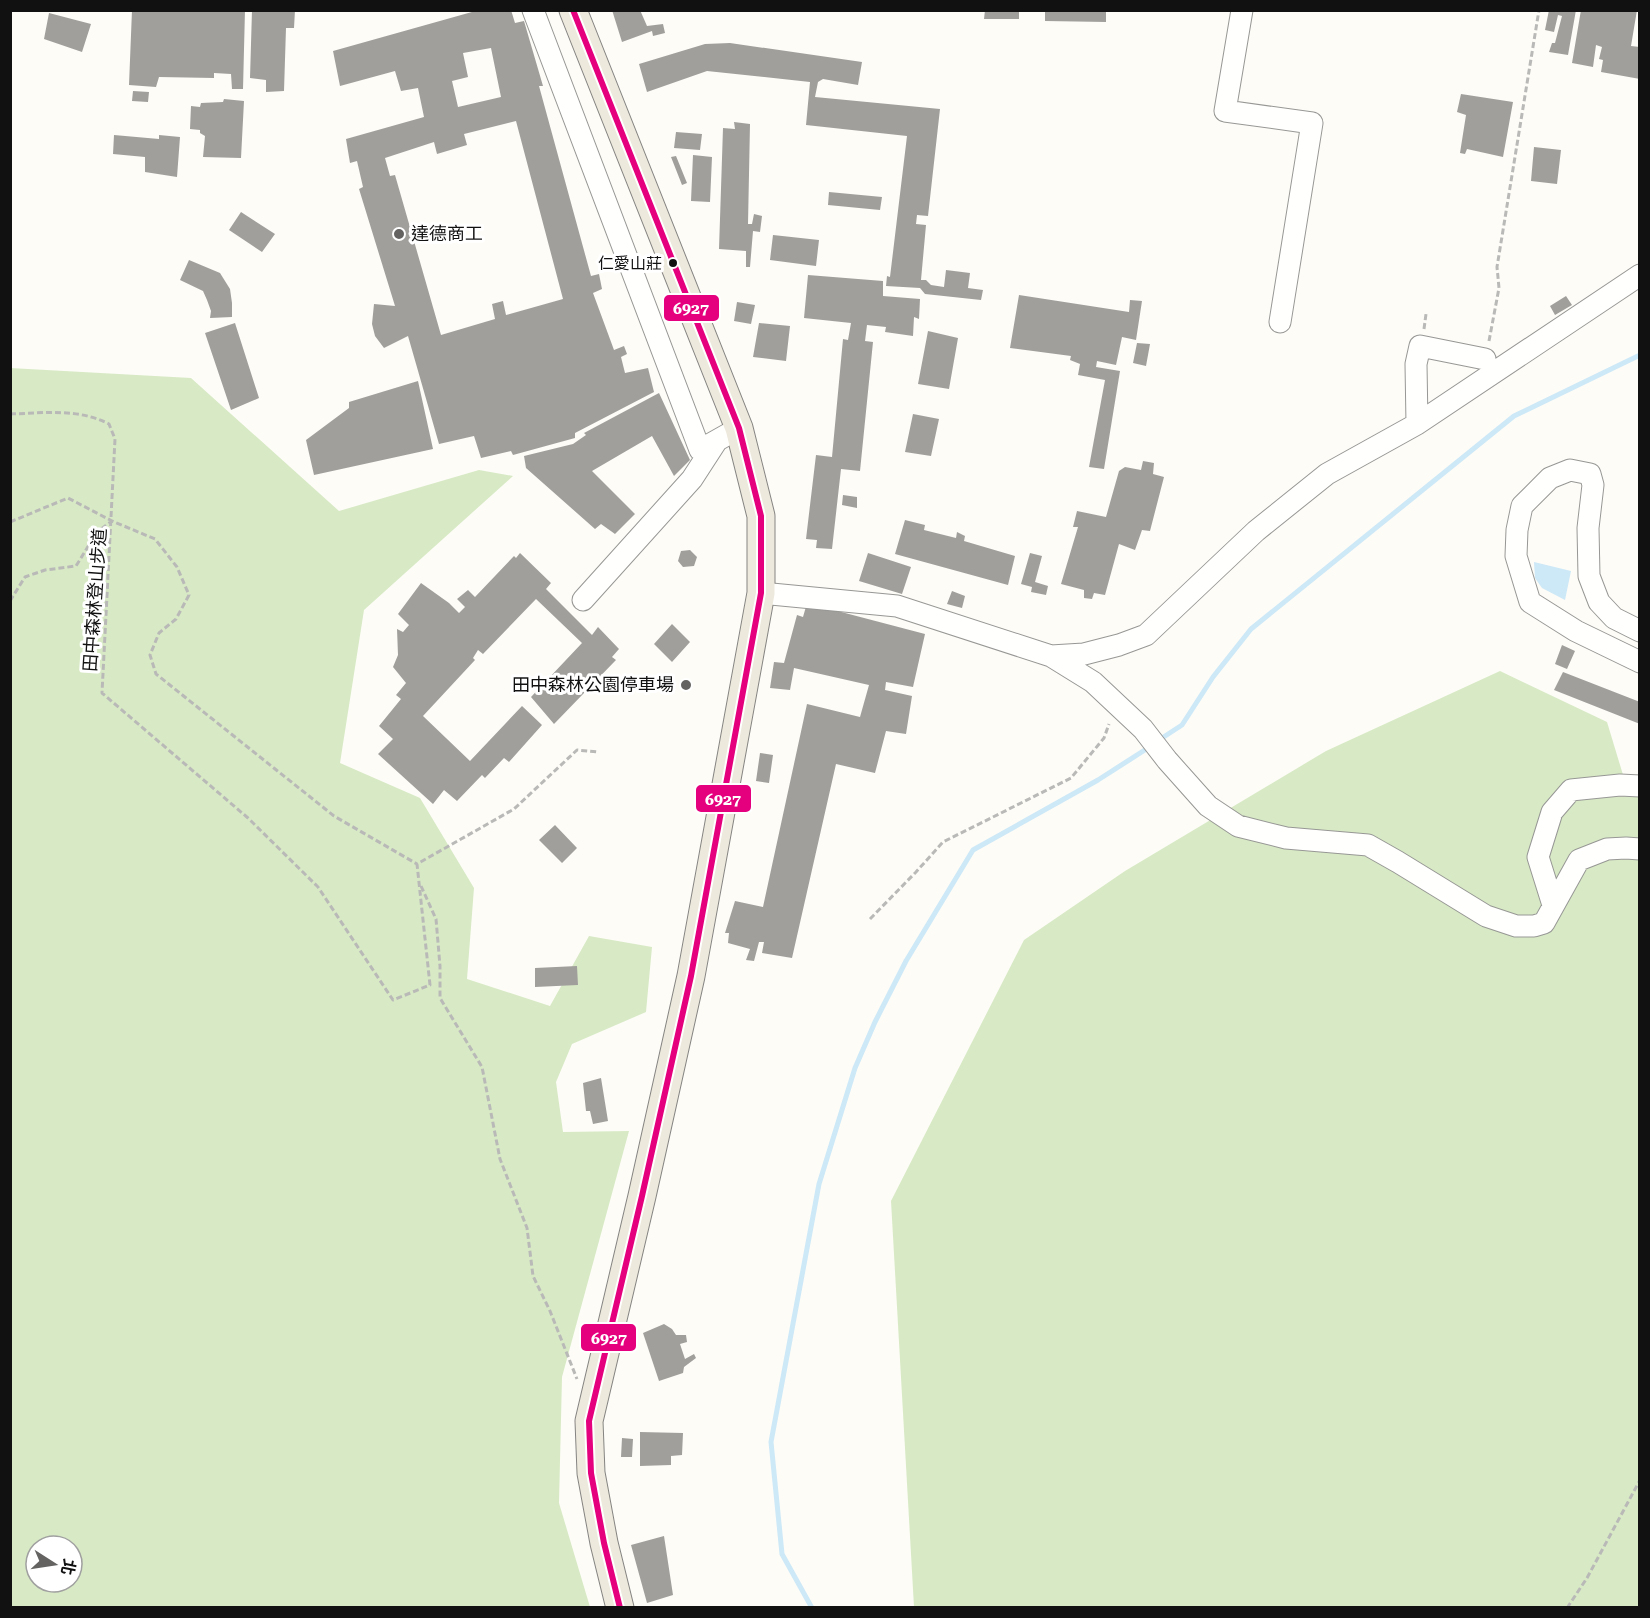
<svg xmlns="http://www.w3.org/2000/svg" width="1650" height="1618" font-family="'Roboto Serif','Noto Sans TC',serif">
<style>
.forest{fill:#d8eac5;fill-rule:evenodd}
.water{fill:#cde8f7}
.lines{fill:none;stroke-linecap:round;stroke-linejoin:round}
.stream{stroke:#cde8f7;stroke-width:5}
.building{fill:#a19f9c;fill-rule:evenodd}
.minor-casing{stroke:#979795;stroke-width:23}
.major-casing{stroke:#858482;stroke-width:29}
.path{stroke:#b9b9b8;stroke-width:3;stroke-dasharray:6 3;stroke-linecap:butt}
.minor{stroke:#fffffe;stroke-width:21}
.major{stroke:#ede9dc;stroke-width:27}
.bus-1-casing{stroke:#fff;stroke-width:10}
.bus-1{stroke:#e5007d;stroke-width:6}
.poi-dot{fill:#646362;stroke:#fff;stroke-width:2}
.bus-dot{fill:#111;stroke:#fff;stroke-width:2}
.labels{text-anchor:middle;stroke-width:6;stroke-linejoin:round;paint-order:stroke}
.bus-label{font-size:16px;fill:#111;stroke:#fff;text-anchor:end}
.poi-label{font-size:18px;fill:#111;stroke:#fff;text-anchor:start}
.street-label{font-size:18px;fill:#111;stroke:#fff}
.line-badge{stroke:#fff;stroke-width:2}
.badge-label{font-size:16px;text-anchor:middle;font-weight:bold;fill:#fff}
</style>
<rect width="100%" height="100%" fill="#fdfcf7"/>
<path class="forest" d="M 10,368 L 191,378 L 339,511 L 479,470 L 513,476 L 364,610 L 340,763 L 420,798 L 474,888 L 467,979 L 550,1006 L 589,936 L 652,947 L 646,1012 L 572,1044 L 556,1082 L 563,1132 L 629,1131 L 562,1377 L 559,1503 L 590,1607 L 11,1607 ZM 36,1546 L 72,1546 L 72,1582 L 36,1582 Z
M 1500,671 L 1607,722 L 1627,788 L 1640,786 L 1639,1607 L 914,1607 L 891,1201 L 1024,940 L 1125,871 L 1326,751 Z"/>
<path class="water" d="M 1534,562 L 1571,571 L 1565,600 L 1542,588 L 1535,578 Z"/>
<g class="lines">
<path class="stream" d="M 1159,740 L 1182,725 L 1213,677 L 1251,629 L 1514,416 L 1640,355
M 812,1608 L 782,1554 L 771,1442 L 819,1184 L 855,1068 L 875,1022 L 906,961 L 973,850 L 1098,780 L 1151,746"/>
</g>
<path class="building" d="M 132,10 L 245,10 L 243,89 L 232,89 L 231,74 L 214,73 L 214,78 L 159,77 L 156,87 L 129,85 Z
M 252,10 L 295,10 L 294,28 L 286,28 L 284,91 L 266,92 L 266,80 L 250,78 Z
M 479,10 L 511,10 L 515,23 L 524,21 L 543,86 L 539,86 L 591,276 L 599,274 L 602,289 L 593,293 L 614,350 L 624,346 L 627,354 L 621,357 L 625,373 L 648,368 L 654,392 L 575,433 L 575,438 L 513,455 L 511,451 L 481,458 L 474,436 L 439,444 L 408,336 L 384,348 L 375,336 L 372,324 L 374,304 L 395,306 L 359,189 L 363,187 L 357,161 L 350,163 L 346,139 L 424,117 L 418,88 L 401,91 L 395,71 L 340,86 L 333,51 ZM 491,48 L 501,97 L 458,107 L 452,81 L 468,77 L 463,53 ZM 516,121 L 563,299 L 506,315 L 503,301 L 492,304 L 495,319 L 441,335 L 395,175 L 390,176 L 385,158 L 434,142 L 437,154 L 467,145 L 464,134 Z
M 612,10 L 640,10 L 647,26 L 663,24 L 665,33 L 653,36 L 652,31 L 622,42 Z
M 985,10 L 1019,10 L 1019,19 L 984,19 Z
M 1045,10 L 1106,10 L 1106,22 L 1045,21 Z
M 1549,10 L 1576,10 L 1568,55 L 1549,52 L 1552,43 L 1555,43 L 1562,16 L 1558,15 L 1554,32 L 1545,30 Z
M 1581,10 L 1637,10 L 1631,46 L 1640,47 L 1640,79 L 1601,72 L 1603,60 L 1599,59 L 1602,47 L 1596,45 L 1593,67 L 1572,63 Z
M 49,13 L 91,24 L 82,52 L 44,39 Z
M 730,43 L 862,62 L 858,85 L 823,79 L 818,82 L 815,97 L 940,109 L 928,216 L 917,215 L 916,224 L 926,225 L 921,280 L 926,280 L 931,285 L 944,287 L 946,270 L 970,273 L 968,288 L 983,290 L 981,300 L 925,294 L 920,288 L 886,286 L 887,276 L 890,277 L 907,136 L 806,125 L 810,82 L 707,71 L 647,92 L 639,64 L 705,44 Z
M 133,91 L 149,92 L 148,102 L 132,101 Z
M 1461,94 L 1513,102 L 1503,157 L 1467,149 L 1465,154 L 1460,153 L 1466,115 L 1457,112 Z
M 224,99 L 244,101 L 241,158 L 203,157 L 205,136 L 200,133 L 200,130 L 190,129 L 191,106 L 200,107 L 201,103 L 223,102 Z
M 734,122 L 750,124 L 748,224 L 752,224 L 754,214 L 762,216 L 760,232 L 753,231 L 750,267 L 746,267 L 746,251 L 719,249 L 723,128 L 735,129 Z
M 676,132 L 702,134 L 700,150 L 674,148 Z
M 114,135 L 159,139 L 159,135 L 180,137 L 177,177 L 145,172 L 145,157 L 113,154 Z
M 1534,147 L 1561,150 L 1557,184 L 1531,181 Z
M 693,155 L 712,157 L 710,202 L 691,201 Z
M 676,156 L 687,183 L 682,185 L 671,157 Z
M 829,192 L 882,197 L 880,210 L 828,205 Z
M 241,212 L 275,234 L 262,252 L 229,230 Z
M 773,235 L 819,240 L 816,266 L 770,260 Z
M 189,260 L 220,273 L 230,289 L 232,303 L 232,317 L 210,318 L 211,311 L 207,300 L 203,291 L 180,280 Z
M 808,275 L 883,281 L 883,296 L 920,299 L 919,319 L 914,317 L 913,336 L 885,332 L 886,327 L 867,325 L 865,341 L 873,342 L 860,471 L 841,469 L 832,549 L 816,548 L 817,540 L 806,539 L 816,455 L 832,457 L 843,339 L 848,340 L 851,323 L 804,318 Z
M 1019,295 L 1129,312 L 1130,300 L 1142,301 L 1136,340 L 1122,337 L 1116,365 L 1097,361 L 1096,367 L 1120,371 L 1104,469 L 1089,467 L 1105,380 L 1078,375 L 1080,364 L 1070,360 L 1071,356 L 1010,348 Z
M 1566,296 L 1572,305 L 1555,315 L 1550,306 Z
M 737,302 L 755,305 L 751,324 L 734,321 Z
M 235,323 L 259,398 L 231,410 L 205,333 Z
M 759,323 L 790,326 L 786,361 L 753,357 Z
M 928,331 L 958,338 L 949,389 L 918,384 Z
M 1137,343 L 1150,344 L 1146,366 L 1133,363 Z
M 418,381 L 433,449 L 314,475 L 306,440 L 349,408 L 349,402 Z
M 659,393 L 690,460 L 674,476 L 652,436 L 592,471 L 635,514 L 615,534 L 601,524 L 595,529 L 526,468 L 524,456 L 573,444 L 586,435 L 584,433 Z
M 913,414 L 939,419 L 931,456 L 905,452 Z
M 1143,461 L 1154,463 L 1153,474 L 1164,477 L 1150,531 L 1142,530 L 1135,550 L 1119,544 L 1105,595 L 1094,593 L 1092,599 L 1084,598 L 1084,590 L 1061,584 L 1078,527 L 1073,527 L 1077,511 L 1106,517 L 1119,471 L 1125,467 L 1141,470 Z
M 843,495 L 857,497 L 857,508 L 842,505 Z
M 905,520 L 925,525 L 924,530 L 956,538 L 957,532 L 965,536 L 964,541 L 1015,556 L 1008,585 L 895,554 Z
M 690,550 L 697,557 L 694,566 L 683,567 L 678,561 L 681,551 Z
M 520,553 L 551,583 L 546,589 L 592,635 L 598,627 L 619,649 L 612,657 L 616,660 L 554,724 L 531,697 L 582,643 L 536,599 L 483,654 L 478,650 L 473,658 L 475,660 L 423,716 L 470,761 L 522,706 L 542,725 L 509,762 L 504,758 L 485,778 L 482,775 L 457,801 L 444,790 L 433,804 L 378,754 L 393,739 L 379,726 L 401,699 L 396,695 L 406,683 L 393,667 L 398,655 L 397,629 L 403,632 L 409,625 L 398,614 L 421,583 L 449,603 L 459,613 L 465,607 L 457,599 L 468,590 L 475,597 L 514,556 L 516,558 Z
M 868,553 L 911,567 L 902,594 L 859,581 Z
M 1030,553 L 1042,556 L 1035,582 L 1048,586 L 1046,595 L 1031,592 L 1032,587 L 1021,584 Z
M 952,591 L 965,596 L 962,608 L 947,604 Z
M 807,603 L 925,634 L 913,687 L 886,682 L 885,690 L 912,696 L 906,734 L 886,731 L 875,773 L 836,764 L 792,958 L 762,953 L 764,942 L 759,942 L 754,961 L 746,960 L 750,949 L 728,943 L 729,933 L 725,933 L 735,901 L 763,907 L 807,704 L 860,717 L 869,685 L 794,668 L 790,690 L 770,688 L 774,662 L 784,663 L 797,615 L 803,617 Z
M 672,624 L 690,642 L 672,662 L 654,644 Z
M 1562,645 L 1575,651 L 1567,669 L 1555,664 Z
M 1563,672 L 1640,702 L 1640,724 L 1554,690 Z
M 760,753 L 773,755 L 769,783 L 756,781 Z
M 555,825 L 577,848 L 562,863 L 539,840 Z
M 577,966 L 578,985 L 535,987 L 535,968 Z
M 601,1078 L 608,1121 L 593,1124 L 590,1111 L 586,1111 L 583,1083 Z
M 664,1324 L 672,1329 L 676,1335 L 686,1335 L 687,1342 L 680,1344 L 685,1359 L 694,1354 L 696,1358 L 684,1367 L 683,1373 L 659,1381 L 643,1333 Z
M 640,1432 L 683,1433 L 682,1455 L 671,1456 L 671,1465 L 640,1466 Z
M 622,1438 L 633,1439 L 632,1457 L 621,1457 Z
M 664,1536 L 673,1595 L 647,1603 L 631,1545 Z"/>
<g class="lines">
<defs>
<path id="minor" d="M 533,10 L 700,450 L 739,428
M 1242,10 L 1225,111 L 1312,123 L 1280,322
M 1417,424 L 1416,364 L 1420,346 L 1485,359
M 761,593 L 897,606 L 1051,656 L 1093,682 L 1143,729 L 1167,760 L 1208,806 L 1238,826 L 1286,838 L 1368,845 L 1398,862 L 1486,916 L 1516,926 L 1534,926 L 1544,923 L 1579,860 L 1607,849 L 1626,848 L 1640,849
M 583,600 L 692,479 L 716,442
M 1640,631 L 1614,618 L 1599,602 L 1589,576 L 1588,528 L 1593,485 L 1590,474 L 1570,470 L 1550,478 L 1522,506 L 1517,530 L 1516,556 L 1530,602 L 1576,631 L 1640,662
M 1051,656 L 1084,654 L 1119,645 L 1146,635 L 1256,531 L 1327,474 L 1417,424 L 1640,275
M 1553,905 L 1538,857 L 1552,812 L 1571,790 L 1620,785 L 1640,786"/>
<path id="major" d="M 573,10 L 739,428 L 761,516 L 761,593 L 691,976 L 642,1196 L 589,1421 L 591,1473 L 604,1543 L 620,1608"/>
</defs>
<use href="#minor" class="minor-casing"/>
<use href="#major" class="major-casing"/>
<path class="path" d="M 1424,329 L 1426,314
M 1489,341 L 1499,288 L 1497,267 L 1539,10
M 10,414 C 44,413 78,408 109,424 L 115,439 L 102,693 L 248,818 L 318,887 L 393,1000 L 430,985 L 417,864 L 514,809 L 577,750 L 599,752
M 10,522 L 68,498 L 112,521 L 155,539 L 177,567 L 189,595 L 176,619 L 159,633 L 150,655 L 156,674 L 334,816 L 417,864
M 10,601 L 25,577 L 45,570 L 76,566 L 97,532 L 112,521
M 421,886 L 436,919 L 440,966 L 440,998 L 482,1067 L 500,1159 L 527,1228 L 533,1276 L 550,1311 L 577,1379
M 870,919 L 916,872 L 943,842 L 1071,778 L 1104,738 L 1109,724
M 1567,1608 L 1587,1578 L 1640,1480"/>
<use href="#minor" class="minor"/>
<use href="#major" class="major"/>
<defs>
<path id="bus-1" d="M 573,10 L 739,428 L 761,516 L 761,593 L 691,976 L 642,1196 L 589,1421 L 591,1473 L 604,1543 L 620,1608"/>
</defs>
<use href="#bus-1" class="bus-1-casing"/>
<use href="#bus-1" class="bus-1"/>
</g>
<g class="poi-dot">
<circle cx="399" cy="234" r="6"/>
<circle cx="686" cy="685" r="6"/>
</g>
<circle class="bus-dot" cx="673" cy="263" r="5"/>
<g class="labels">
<g class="bus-label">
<text x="662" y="269">仁愛山莊</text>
</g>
<g class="poi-label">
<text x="411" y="240">達德商工</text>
<text x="674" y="691" text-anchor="end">田中森林公園停車場</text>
</g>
<g class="street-label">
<text transform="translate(95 600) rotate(-86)" y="6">田中森林登山步道</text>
</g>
</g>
<g class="line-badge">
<rect x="663" y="294" width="57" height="28" rx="6" fill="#e5007d"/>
<rect x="695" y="784" width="57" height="29" rx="6" fill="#e5007d"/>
<rect x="580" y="1323" width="57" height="29" rx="6" fill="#e5007d"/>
</g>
<g class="badge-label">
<text x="691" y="314">6927</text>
<text x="723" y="805">6927</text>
<text x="609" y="1344">6927</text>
</g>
<rect width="1650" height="1618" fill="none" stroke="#111111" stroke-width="24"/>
<g transform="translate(54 1564) rotate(102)"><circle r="28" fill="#ffffff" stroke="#a0a0a0" stroke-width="1.5"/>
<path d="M0-4.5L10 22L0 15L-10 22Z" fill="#646362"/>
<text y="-9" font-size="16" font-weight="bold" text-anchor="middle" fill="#111111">北</text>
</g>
</svg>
